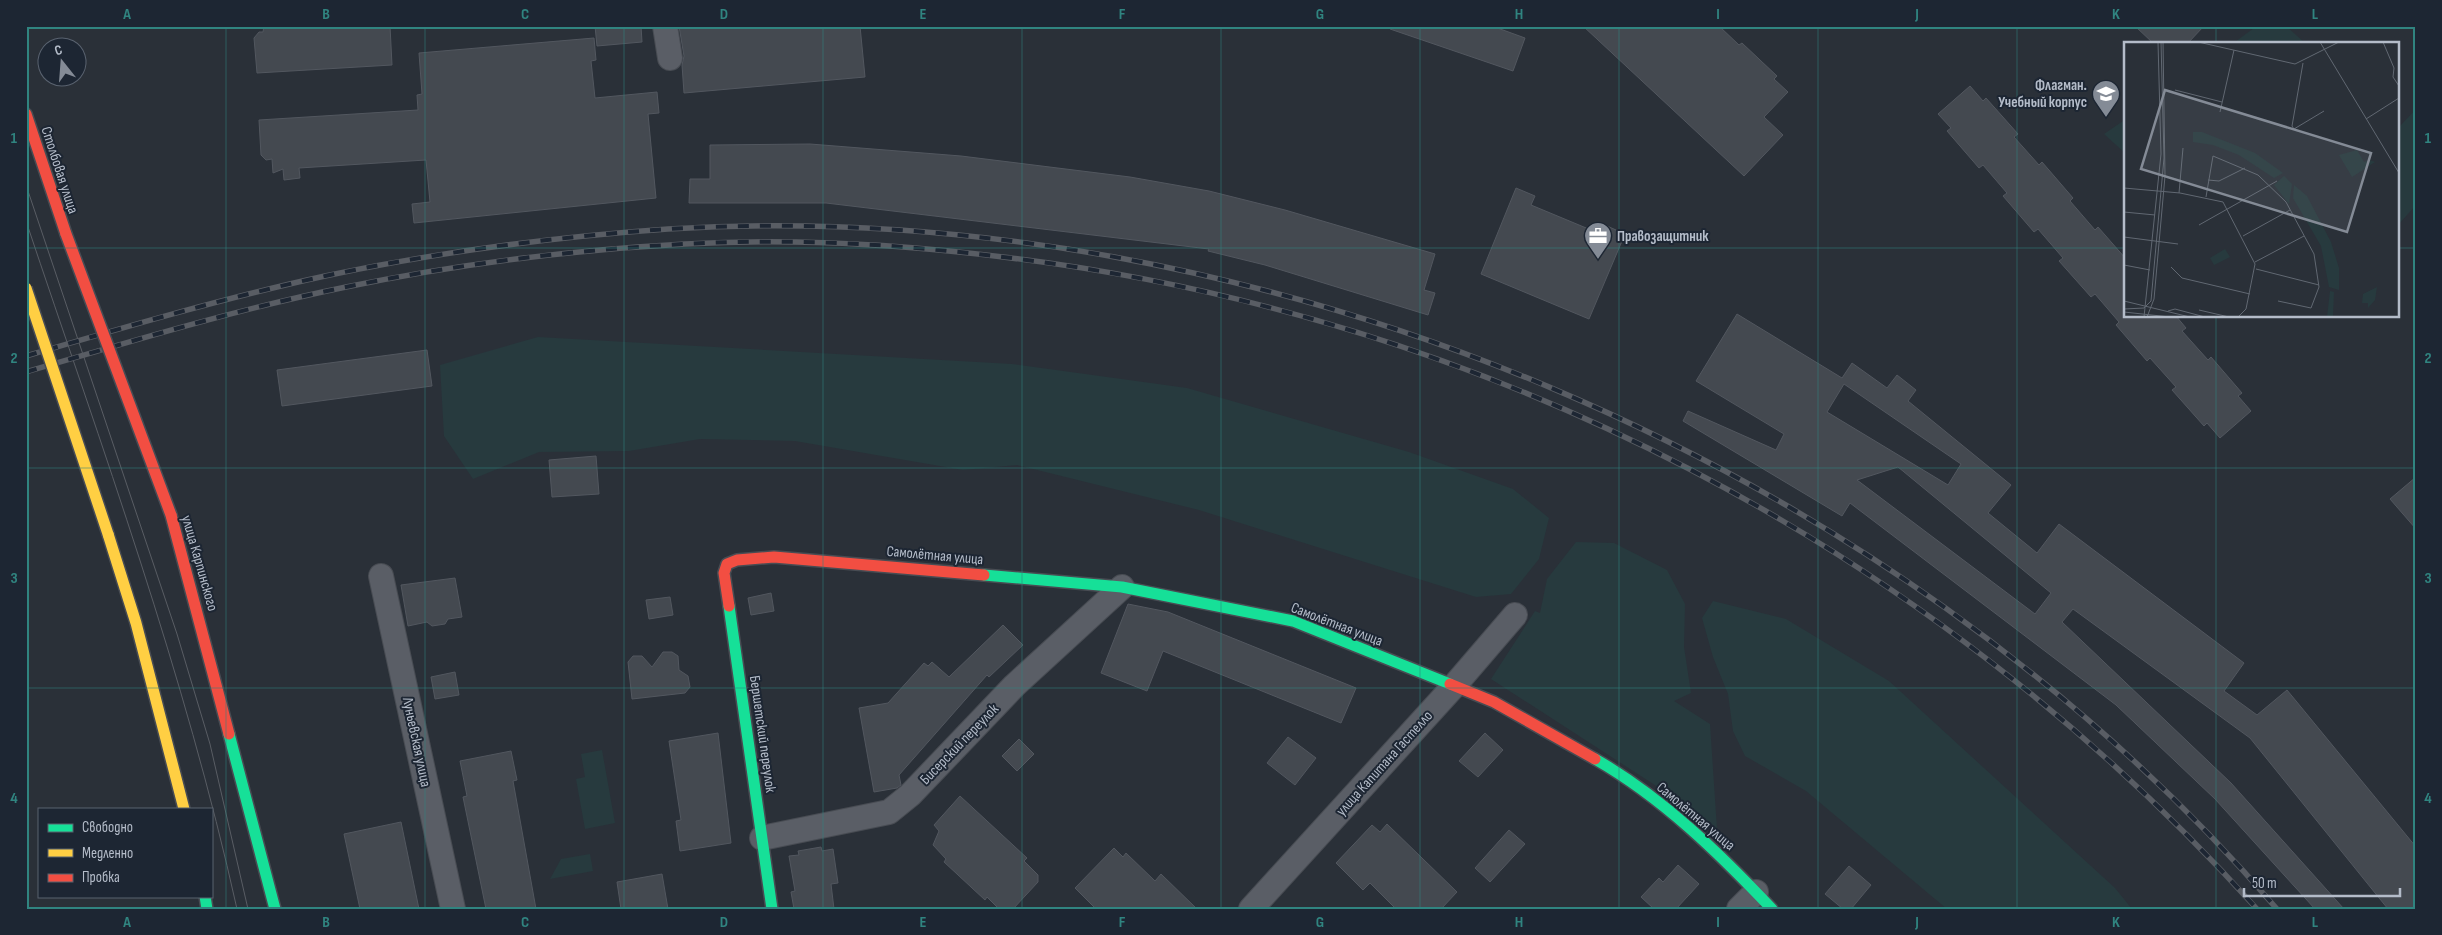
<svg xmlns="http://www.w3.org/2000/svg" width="2442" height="935" font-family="'Sofia Sans Condensed',sans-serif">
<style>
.green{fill:#273a3e}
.building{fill:#444950;stroke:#52575f;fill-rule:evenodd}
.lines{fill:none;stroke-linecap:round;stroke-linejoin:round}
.street-casing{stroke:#484c53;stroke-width:26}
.fast-casing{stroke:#484c53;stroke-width:14}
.slow-casing{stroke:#484c53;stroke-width:14}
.jam-casing{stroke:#484c53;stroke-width:14}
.street{stroke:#5a5e66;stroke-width:24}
.fast{stroke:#16e098;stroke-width:11}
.slow{stroke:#ffcf43;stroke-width:11}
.jam{stroke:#f24e42;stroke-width:11}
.tram{stroke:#595d64;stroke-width:1}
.rail-casing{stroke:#595d64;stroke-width:5.5}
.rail{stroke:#1d2633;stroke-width:4;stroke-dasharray:11;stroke-linecap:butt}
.slow-bridge-casing{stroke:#484c55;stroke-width:14;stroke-linecap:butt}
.jam-bridge-casing{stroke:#484c55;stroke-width:14;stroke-linecap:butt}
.slow-bridge{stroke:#ffcf43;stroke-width:11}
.jam-bridge{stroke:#f24e42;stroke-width:11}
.grid{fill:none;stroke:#308480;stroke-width:1;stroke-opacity:0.55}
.labels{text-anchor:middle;stroke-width:4;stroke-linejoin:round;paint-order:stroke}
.poi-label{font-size:15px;font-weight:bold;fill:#b4bcc9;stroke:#1d2633;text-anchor:end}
.street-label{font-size:15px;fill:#b4bcc9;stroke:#1d2633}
.inset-road{fill:none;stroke:#616872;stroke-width:1}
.view{fill:#848b96;fill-opacity:0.15;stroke:#848b96;stroke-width:2.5}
.inset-edge{fill:none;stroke:#b4bcc9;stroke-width:2.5}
.neatline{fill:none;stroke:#308480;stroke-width:2}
.grid-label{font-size:16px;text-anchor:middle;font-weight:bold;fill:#308480}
</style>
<rect width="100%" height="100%" fill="#2a3038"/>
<path class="green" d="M 2257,26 L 2286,26 L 2306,44 L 2232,44 Z
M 2416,109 L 2416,205 L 2398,225 L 2398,125 L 2400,126 Z
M 2126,119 L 2126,154 L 2104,134 Z
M 538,337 L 1012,364 L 1187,388 L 1409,452 L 1513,489 L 1549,518 L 1539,559 L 1511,594 L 1476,597 L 1199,510 L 1017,465 L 963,470 L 795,441 L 700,439 L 629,451 L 539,452 L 473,479 L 444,436 L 440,365 Z
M 1576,542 L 1614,543 L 1667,570 L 1685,604 L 1684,647 L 1691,693 L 1674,701 L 1710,724 L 1717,829 L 1695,811 L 1491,679 L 1535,611 L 1540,613 L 1547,579 Z
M 1713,601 L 1786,619 L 1889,681 L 2115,888 L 2132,909 L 1947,909 L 1806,791 L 1745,756 L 1733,731 L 1728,694 L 1713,657 L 1702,618 Z
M 602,750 L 615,823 L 585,829 L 576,779 L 585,777 L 581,754 Z
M 590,854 L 593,871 L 550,879 L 561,859 Z"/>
<path class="building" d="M 264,26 L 390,26 L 392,65 L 257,73 L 254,38 L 259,32 L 263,32 Z
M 595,26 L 641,26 L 642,42 L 597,46 Z
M 679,26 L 860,26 L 865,77 L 684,93 L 682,65 L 684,56 Z
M 1390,26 L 1492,26 L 1525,38 L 1513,71 L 1390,29 Z
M 1583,26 L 1719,26 L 1739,45 L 1742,43 L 1777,76 L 1774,79 L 1788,92 L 1764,117 L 1783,135 L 1744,176 Z
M 2135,26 L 2204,26 L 2187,44 L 2154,44 Z
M 594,38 L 596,60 L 591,61 L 595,98 L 657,92 L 659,113 L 648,114 L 656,198 L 414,223 L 412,204 L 430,202 L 426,160 L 299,168 L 300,178 L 284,180 L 283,169 L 273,173 L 272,159 L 266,160 L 261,155 L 259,120 L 418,110 L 417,95 L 422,94 L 419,53 Z
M 1970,86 L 1983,101 L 1986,98 L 2018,134 L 2014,137 L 2039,165 L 2042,162 L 2073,198 L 2070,201 L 2095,230 L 2098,227 L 2126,259 L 2126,316 L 2176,316 L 2186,328 L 2182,331 L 2208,360 L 2211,357 L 2242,393 L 2238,396 L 2251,411 L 2220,438 L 2207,423 L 2204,426 L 2172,390 L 2176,387 L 2150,358 L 2147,361 L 2116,325 L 2119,322 L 2095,294 L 2091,297 L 2059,261 L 2063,258 L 2038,229 L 2034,232 L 2003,196 L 2007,193 L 1983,165 L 1979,168 L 1947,131 L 1951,128 L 1938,114 Z
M 810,144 L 961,156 L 1130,177 L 1209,191 L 1285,210 L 1435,254 L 1424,290 L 1435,293 L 1428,315 L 1265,265 L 1208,251 L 1209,249 L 826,203 L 689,203 L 690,179 L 710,179 L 710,145 Z
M 1516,188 L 1535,196 L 1531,205 L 1603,235 L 1607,226 L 1625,234 L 1589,319 L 1481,274 Z
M 1737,314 L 1842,378 L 1852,363 L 1887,388 L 1897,375 L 1916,390 L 1908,401 L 2011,485 L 1988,513 L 2037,553 L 2059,524 L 2244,663 L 2224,691 L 2257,715 L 2287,690 L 2416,847 L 2416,909 L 2388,909 L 2250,738 L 2073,609 L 2062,622 L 2231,783 L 2344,909 L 2315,909 L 2215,799 L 2116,705 L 1850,503 L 1842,516 L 1683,421 L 1688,411 L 1776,450 L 1784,434 L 1696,381 ZM 1844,384 L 1961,464 L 1948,485 L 1827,412 ZM 1898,467 L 2051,593 L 2035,614 L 1857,480 Z
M 427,350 L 432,386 L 282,406 L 277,370 Z
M 596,456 L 599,494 L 552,497 L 549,460 Z
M 2416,477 L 2416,529 L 2390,499 Z
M 455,578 L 462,617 L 448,619 L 445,624 L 432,626 L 427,622 L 408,626 L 401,585 Z
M 771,593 L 774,611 L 751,615 L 748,598 Z
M 670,597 L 673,615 L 649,619 L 646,600 Z
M 1128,604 L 1168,612 L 1356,688 L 1341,723 L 1163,651 L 1147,691 L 1101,673 Z
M 1003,625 L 1023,645 L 989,677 L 987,675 L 899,775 L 901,785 L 897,788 L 874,792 L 859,708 L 888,703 L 924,663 L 928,666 L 932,662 L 949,677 Z
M 663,652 L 672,652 L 678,656 L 679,670 L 688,676 L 690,687 L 685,693 L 632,699 L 628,662 L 633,656 L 642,656 L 652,667 Z
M 455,672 L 459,695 L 435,699 L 431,677 Z
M 718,733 L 731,843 L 680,851 L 676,821 L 681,820 L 669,741 Z
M 1485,733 L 1503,750 L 1478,777 L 1459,761 Z
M 1288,737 L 1316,758 L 1295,785 L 1267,763 Z
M 1019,739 L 1034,754 L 1017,771 L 1002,756 Z
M 511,751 L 517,780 L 513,781 L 536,909 L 486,909 L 463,797 L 467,796 L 460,761 Z
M 960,796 L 1027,858 L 1024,861 L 1038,875 L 1038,882 L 1013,909 L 999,909 L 987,897 L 985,900 L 944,862 L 946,859 L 933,845 L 939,831 L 934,825 Z
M 401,822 L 419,909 L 360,909 L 344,834 Z
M 1387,824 L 1457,892 L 1441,909 L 1396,909 L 1370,883 L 1363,890 L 1336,863 L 1372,825 L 1380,832 Z
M 1509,830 L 1525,844 L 1490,882 L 1475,868 Z
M 821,847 L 822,851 L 833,849 L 838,883 L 831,884 L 834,909 L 794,909 L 791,892 L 795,891 L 789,856 L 799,855 L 798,851 Z
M 1114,848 L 1123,857 L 1126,853 L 1155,881 L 1161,874 L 1197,909 L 1096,909 L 1075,888 Z
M 1678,865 L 1699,884 L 1676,909 L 1654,909 L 1641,897 L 1659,878 L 1663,882 Z
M 1849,866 L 1871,885 L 1851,909 L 1843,909 L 1825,894 Z
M 662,874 L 668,909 L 621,909 L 617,882 Z"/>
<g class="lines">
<defs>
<path id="street" d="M 665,26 L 670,58
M 381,576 L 453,909
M 762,838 L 889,812 L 910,795 L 1014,686 L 1122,587
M 1251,909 L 1454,686 L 1515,615
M 1739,909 L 1756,892"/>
<path id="fast" d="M 984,575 L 1122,587 L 1293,621 L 1450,684
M 729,606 L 772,909
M 229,734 L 275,909
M 1595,759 C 1663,798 1719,853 1772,909
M 205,896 L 207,909"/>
<path id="slow" d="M 108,534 L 136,623 L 184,809"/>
<path id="jam" d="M 26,114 L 66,234
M 171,515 L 229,734
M 729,606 L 724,573 L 727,564 L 737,560 L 774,557 L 984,575
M 1450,684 L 1494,702 L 1595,759"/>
</defs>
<use href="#street" class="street-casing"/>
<use href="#fast" class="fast-casing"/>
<use href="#slow" class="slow-casing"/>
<use href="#jam" class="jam-casing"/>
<use href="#street" class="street"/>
<use href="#fast" class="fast"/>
<use href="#slow" class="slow"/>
<use href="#jam" class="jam"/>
<path class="tram" d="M 26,185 L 177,634 L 210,744 L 248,909
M 26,221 C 102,448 185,674 237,909"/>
<defs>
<path id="rail" d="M 26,356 C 125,327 224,298 325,276 C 438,252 553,237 668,229 C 1259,193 1891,460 2277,909
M 26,372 C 132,341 238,309 346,287 C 458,264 571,250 685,244 C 792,238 898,244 1003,257 C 1487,315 1931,547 2257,909"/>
</defs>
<use href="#rail" class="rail-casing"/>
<use href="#rail" class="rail"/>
<defs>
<path id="slow-bridge" d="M 26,288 L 108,534"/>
<path id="jam-bridge" d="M 66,234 L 171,515"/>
</defs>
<use href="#slow-bridge" class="slow-bridge-casing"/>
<use href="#jam-bridge" class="jam-bridge-casing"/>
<use href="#slow-bridge" class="slow-bridge"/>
<use href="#jam-bridge" class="jam-bridge"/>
</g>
<path class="grid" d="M 226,26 L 226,909M 425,26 L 425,909M 624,26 L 624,909M 823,26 L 823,909M 1022,26 L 1022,909M 1221,26 L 1221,909M 1420,26 L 1420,909M 1619,26 L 1619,909M 1818,26 L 1818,909M 2017,26 L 2017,909M 2216,26 L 2216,44M 26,248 L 2126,248M 2398,248 L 2416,248M 2216,316 L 2216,909M 26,468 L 2416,468M 26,688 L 2416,688"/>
<defs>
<symbol id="school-pin" viewBox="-11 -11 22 30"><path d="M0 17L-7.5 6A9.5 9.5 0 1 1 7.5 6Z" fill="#848b96" stroke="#1d2633"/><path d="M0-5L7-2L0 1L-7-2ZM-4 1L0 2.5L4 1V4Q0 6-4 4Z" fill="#fff"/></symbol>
<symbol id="office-pin" viewBox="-11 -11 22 30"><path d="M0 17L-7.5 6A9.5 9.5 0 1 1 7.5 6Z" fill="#848b96" stroke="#1d2633"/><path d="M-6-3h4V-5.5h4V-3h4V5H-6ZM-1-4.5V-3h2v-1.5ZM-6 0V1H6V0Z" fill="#fff"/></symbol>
</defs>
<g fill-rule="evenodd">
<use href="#school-pin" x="2090" y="78" width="32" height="43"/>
<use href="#office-pin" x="1582" y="220" width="32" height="43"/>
</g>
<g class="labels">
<g class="poi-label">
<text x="2087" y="90">Флагман.<tspan x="2087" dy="17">Учебный корпус</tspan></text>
<text x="1617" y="241" text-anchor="start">Правозащитник</text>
</g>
<g class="street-label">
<text transform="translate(60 170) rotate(72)" y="5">Столбовая улица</text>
<text transform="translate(935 555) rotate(5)" y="5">Самолётная улица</text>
<text transform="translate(200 563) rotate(74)" y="5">улица Карпинского</text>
<text transform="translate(1337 624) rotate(21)" y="5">Самолётная улица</text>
<text transform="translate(763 734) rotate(82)" y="5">Бершетский переулок</text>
<text transform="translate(417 742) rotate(78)" y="5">Луньевская улица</text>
<text transform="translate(959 744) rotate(-46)" y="5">Бисерский переулок</text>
<text transform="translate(1384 763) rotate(-48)" y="5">улица Капитана Гастелло</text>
<text transform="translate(1696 816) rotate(40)" y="5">Самолётная улица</text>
</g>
</g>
<g transform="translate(2124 42)">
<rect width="275" height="275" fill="#2a3038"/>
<path d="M 69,90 L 78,90 L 131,111 L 159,131 L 150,136 L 115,113 L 89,103 L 69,100 ZM 233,108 L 240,120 L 245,118 L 251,120 L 228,135 L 215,113 ZM 160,134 L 168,142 L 165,162 L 150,143 ZM 170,143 L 183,154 L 207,200 L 215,226 L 215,248 L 205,245 L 197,204 L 169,156 ZM 101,207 L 106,215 L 90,223 L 86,216 ZM 253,245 L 251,258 L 244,266 L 244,261 L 238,261 L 239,252 ZM 206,249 L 210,250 L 209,275 L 203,275 Z" fill="#273a3e"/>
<path class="inset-road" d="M 74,0 L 171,22 L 215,0M 196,0 L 275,131M 259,0 L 270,26 L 269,35 L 275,44M 179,21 L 168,84 L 170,87 L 200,69M 51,48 L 98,60M 96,70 L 110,8M 242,77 L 275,56M 84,138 L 95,139 L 121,126M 0,146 L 56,151 L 99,160 L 131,222 L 122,267 L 114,275M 55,151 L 59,106M 82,155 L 89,114 L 134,133 L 162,160 L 190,212 L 195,245 L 187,266 L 154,259M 0,170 L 31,173M 75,183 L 153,139M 119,194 L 166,168M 0,195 L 54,202M 131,220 L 180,194M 0,223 L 26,228M 47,225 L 58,236 L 126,252M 132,227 L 195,243M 0,259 L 66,275M 0,267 L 20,266 L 27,259 L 40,116 L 37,0M 75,268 L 105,275M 44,269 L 51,267 L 81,275M 0,270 L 46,275M 20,275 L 37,112 L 34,0M 23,275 L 30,257 L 41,134 L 39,0"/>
<path class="view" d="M 41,48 L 247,111 L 223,190 L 17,127 Z"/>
<rect width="275" height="275" class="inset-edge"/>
</g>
<rect width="2442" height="935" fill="none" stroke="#1d2633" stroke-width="55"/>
<rect x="38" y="808" width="175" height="90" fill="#1d2633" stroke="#59626f"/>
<rect x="48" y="824" width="25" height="8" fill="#16e098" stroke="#59626f"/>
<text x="82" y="832" font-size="15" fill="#b4bcc9">Свободно</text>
<rect x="48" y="849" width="25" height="8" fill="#ffcf43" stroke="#59626f"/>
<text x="82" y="858" font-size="15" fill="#b4bcc9">Медленно</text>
<rect x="48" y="874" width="25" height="8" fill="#f24e42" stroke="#59626f"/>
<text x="82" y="882" font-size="15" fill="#b4bcc9">Пробка</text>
<g transform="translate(62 62) rotate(343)"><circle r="24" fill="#1d2633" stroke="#59626f"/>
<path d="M0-4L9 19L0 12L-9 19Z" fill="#848b96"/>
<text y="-8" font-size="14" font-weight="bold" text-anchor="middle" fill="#b4bcc9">С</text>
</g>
<path d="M2244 888v8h156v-8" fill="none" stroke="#b4bcc9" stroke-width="2.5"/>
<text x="2252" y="888" font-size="15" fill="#b4bcc9" stroke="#1d2633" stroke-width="4" paint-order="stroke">50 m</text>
<rect x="28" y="28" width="2386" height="880" class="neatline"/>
<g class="grid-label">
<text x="127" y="19">A</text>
<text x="326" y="19">B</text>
<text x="525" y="19">C</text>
<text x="724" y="19">D</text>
<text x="923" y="19">E</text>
<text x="1122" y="19">F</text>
<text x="1320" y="19">G</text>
<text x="1519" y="19">H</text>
<text x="1718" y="19">I</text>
<text x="1917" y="19">J</text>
<text x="2116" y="19">K</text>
<text x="2315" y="19">L</text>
<text x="14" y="143">1</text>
<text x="2428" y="143">1</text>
<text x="14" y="363">2</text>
<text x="2428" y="363">2</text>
<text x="14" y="583">3</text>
<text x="2428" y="583">3</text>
<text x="14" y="803">4</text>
<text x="2428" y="803">4</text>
<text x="127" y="927">A</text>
<text x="326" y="927">B</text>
<text x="525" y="927">C</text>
<text x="724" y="927">D</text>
<text x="923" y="927">E</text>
<text x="1122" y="927">F</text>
<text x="1320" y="927">G</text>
<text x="1519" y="927">H</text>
<text x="1718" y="927">I</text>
<text x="1917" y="927">J</text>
<text x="2116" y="927">K</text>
<text x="2315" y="927">L</text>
</g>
</svg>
